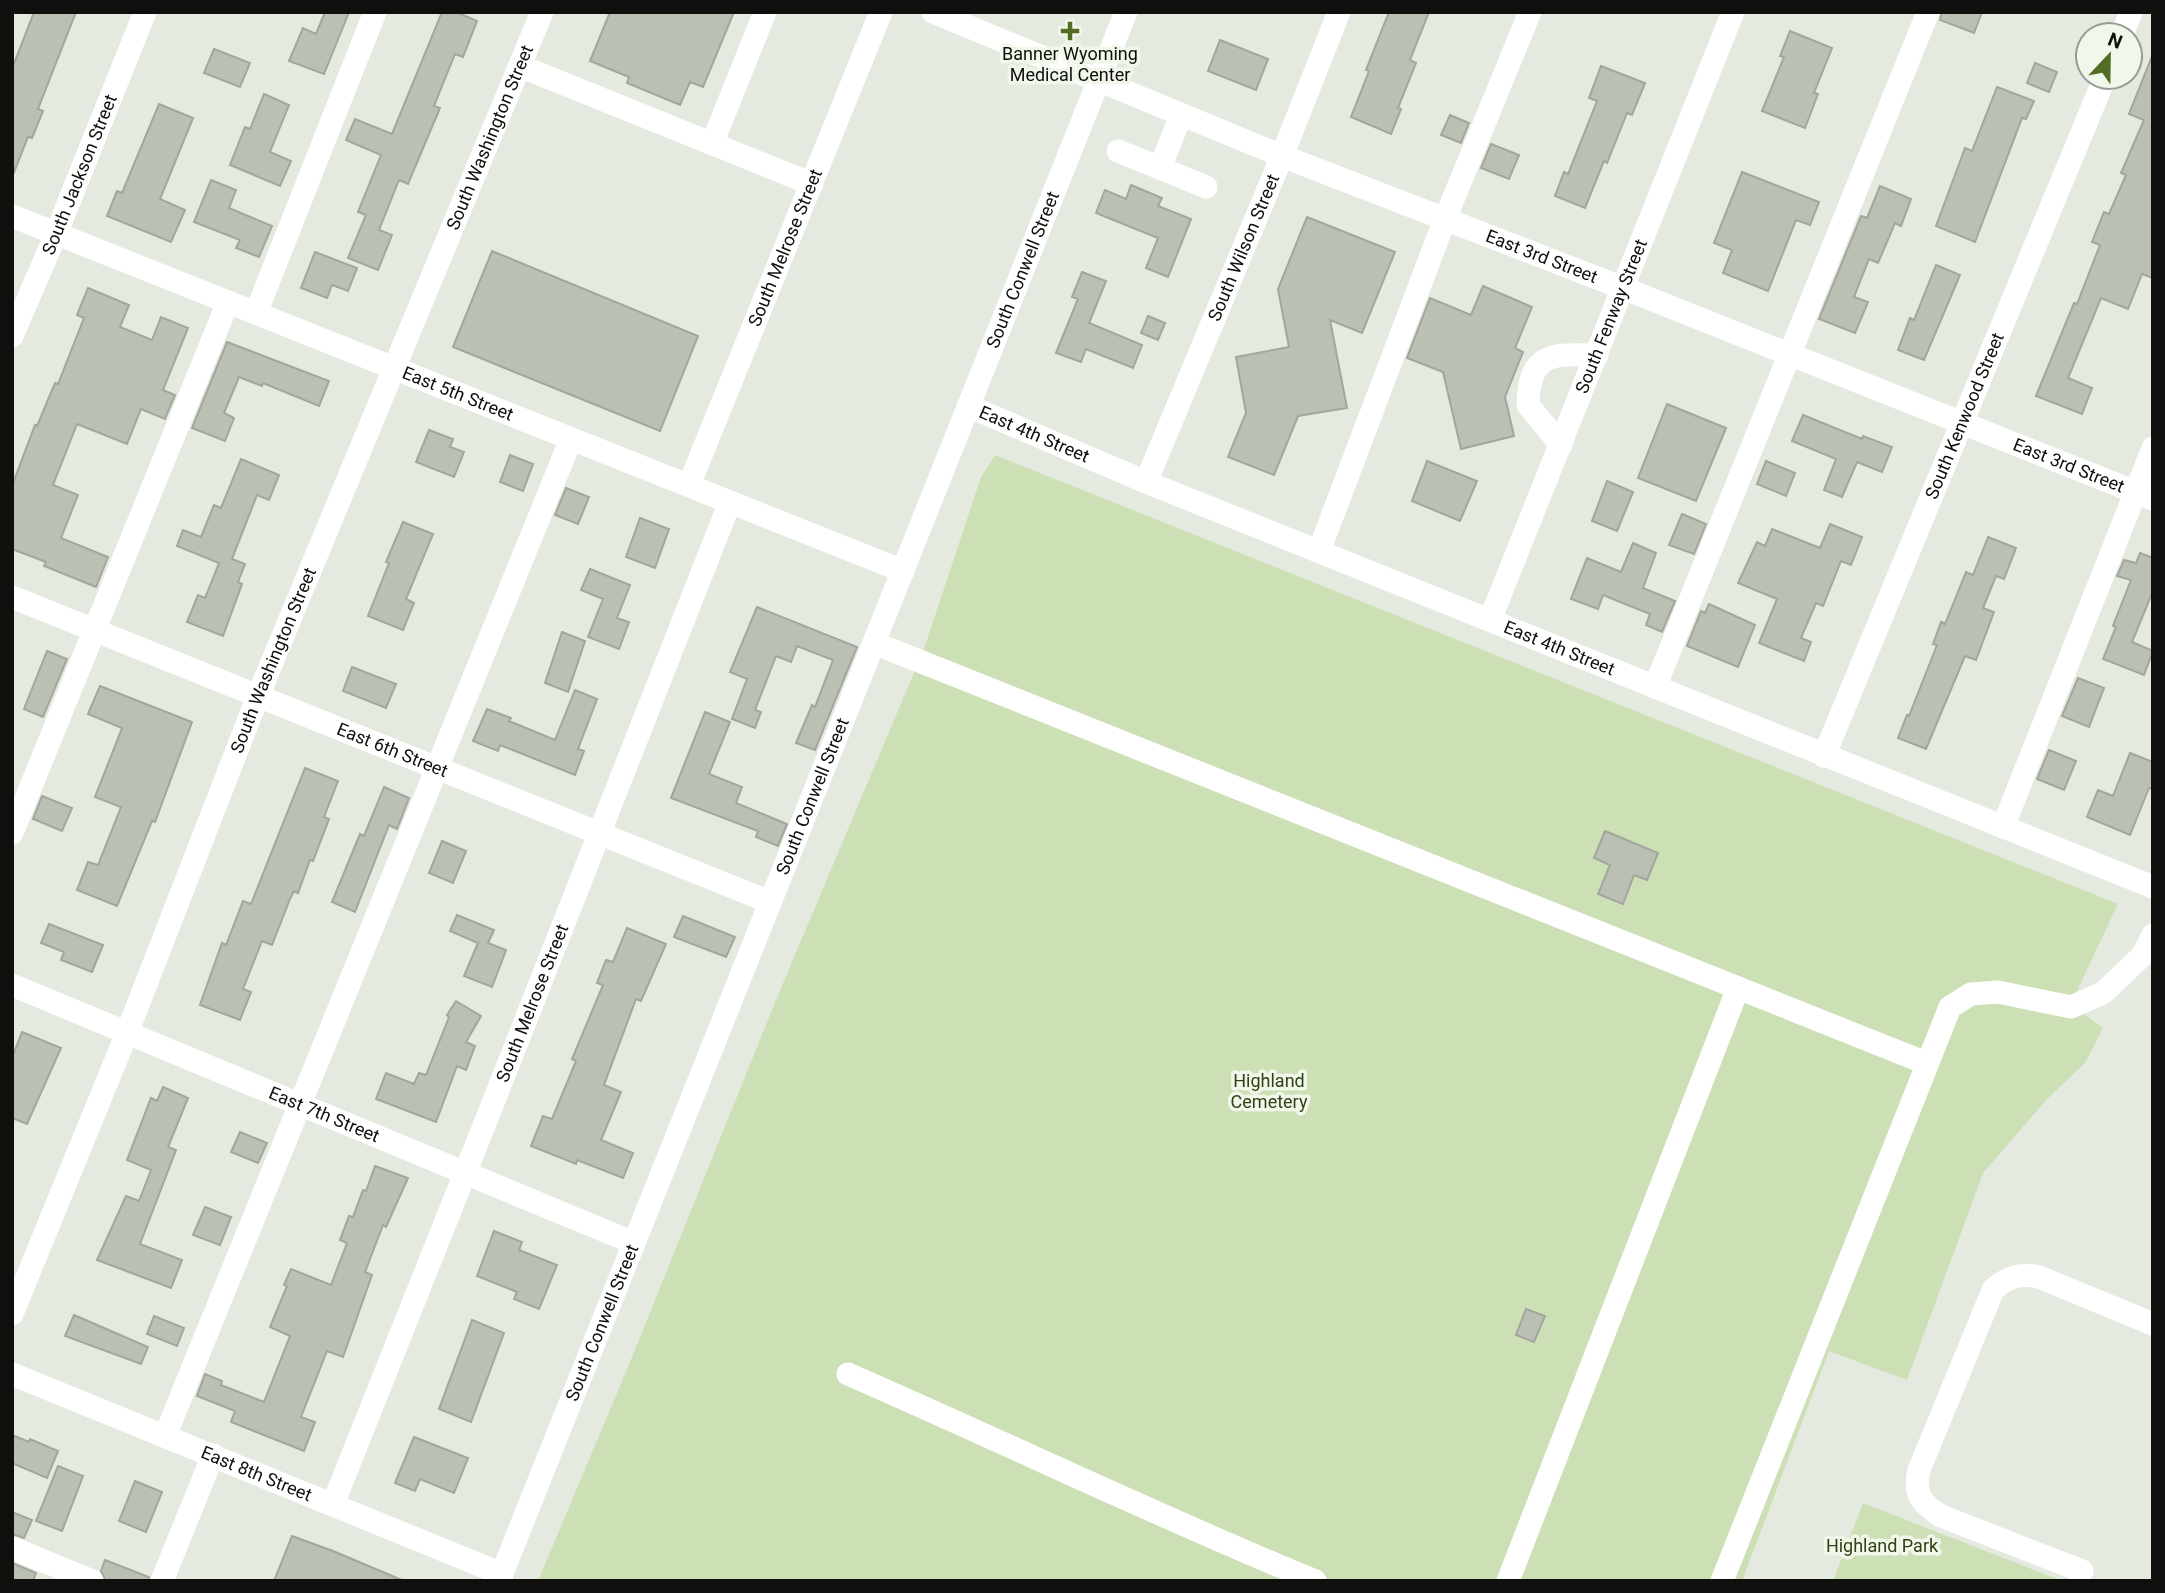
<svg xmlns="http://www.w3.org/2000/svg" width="2165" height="1593" font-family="Roboto,sans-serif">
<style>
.green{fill:#ccdfb5}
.building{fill:#bbc0b5;stroke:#a2a69c;stroke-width:2}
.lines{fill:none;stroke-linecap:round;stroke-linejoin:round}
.minor{stroke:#fff;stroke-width:23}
.poi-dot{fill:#506d22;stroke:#f2f7ec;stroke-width:2.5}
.labels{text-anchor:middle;stroke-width:7;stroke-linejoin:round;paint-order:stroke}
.poi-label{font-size:18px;fill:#0f100d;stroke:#f2f7ec}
.street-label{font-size:18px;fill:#0f100d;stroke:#f2f7ec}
.park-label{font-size:18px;fill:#304212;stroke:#f2f7ec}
</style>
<rect width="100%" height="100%" fill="#e4eadf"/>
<path class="green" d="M 995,455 L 2118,904 L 2077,991 L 2084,1014 L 2103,1028 L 2085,1063 L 2047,1099 L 1983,1173 L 1907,1380 L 1829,1351 L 1742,1581 L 538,1581 L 628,1367 L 776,1000 L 924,649 L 981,477 Z
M 1863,1503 L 2062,1581 L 1833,1581 Z"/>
<path class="building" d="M 34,12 L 76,12 L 38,109 L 43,111 L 32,138 L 28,137 L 13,175 L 12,69 Z
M 325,12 L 349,12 L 324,74 L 289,61 L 303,28 L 316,34 Z
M 442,12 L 456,12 L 477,21 L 463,57 L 455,54 L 434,106 L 440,108 L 408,184 L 399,180 L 379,230 L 392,235 L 378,270 L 348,258 L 366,215 L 358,212 L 381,155 L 346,140 L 355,119 L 392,134 Z
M 610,12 L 734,12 L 703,87 L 690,82 L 680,105 L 627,83 L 629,77 L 590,61 Z
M 1389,12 L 1429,12 L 1410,60 L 1416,63 L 1398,108 L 1401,109 L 1391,134 L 1351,117 L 1369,71 L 1366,70 Z
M 1942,12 L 1982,12 L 1974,33 L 1940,20 Z
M 1790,31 L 1832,48 L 1814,93 L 1818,94 L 1805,128 L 1762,111 L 1784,57 L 1780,56 Z
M 1220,40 L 1268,59 L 1256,90 L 1208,71 Z
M 214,49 L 250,63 L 240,87 L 204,73 Z
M 2152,56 L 2153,278 L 2142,274 L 2128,309 L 2101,298 L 2068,378 L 2092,388 L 2082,414 L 2036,396 L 2074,303 L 2077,304 L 2100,245 L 2092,242 L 2104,212 L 2109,214 L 2126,175 L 2121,173 L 2144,120 L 2129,114 Z
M 2035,63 L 2057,72 L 2049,92 L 2027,83 Z
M 1601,66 L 1645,83 L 1632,115 L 1627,113 L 1607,163 L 1604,161 L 1585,208 L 1555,196 L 1564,172 L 1568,174 L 1597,101 L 1589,98 Z
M 1997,87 L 2034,101 L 2026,119 L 2022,118 L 1975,242 L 1936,226 L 1965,148 L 1972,151 Z
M 264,94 L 289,105 L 270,152 L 291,161 L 280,186 L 230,165 L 245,127 L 250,129 Z
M 159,104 L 193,118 L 160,199 L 185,210 L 171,242 L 107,216 L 117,191 L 122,193 Z
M 1450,115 L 1469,123 L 1461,143 L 1441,135 Z
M 1491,144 L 1519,155 L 1509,179 L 1481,168 Z
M 1742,172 L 1819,202 L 1810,225 L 1796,220 L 1768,291 L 1723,273 L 1732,250 L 1714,243 Z
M 211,180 L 236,190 L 229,208 L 272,226 L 259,257 L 236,248 L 240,240 L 194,222 Z
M 1131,185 L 1162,198 L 1158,206 L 1191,219 L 1168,277 L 1146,268 L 1158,238 L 1096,213 L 1105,190 L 1126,199 Z
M 1880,186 L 1911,199 L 1901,226 L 1895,223 L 1878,263 L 1869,259 L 1854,297 L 1868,302 L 1855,333 L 1819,319 L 1861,216 L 1867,218 Z
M 1307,217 L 1395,252 L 1362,333 L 1330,320 L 1347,408 L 1298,416 L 1274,475 L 1228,457 L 1246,413 L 1236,357 L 1289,347 L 1278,289 Z
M 492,251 L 698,336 L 660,431 L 453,347 Z
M 315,252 L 357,268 L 348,291 L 332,285 L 327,298 L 301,288 Z
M 1936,265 L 1960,275 L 1924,360 L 1898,350 L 1910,318 L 1914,320 Z
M 1082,272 L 1106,281 L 1089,323 L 1142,345 L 1133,368 L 1086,349 L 1081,362 L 1056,353 L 1078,299 L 1072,297 Z
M 1483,286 L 1532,307 L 1515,348 L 1523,352 L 1505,397 L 1514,436 L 1461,449 L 1443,372 L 1407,358 L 1430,298 L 1471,315 Z
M 88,288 L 129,305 L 120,327 L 152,340 L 161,317 L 188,328 L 163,390 L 175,395 L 165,419 L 141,409 L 127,444 L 77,424 L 53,485 L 78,495 L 61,538 L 108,557 L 96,587 L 44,566 L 46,562 L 12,549 L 12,486 L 35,425 L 37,426 L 55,383 L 58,384 L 84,318 L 77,315 Z
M 1148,316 L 1165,323 L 1158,340 L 1141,333 Z
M 227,342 L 329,381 L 319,406 L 263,383 L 262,386 L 239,377 L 224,413 L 234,418 L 225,441 L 192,428 Z
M 1667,404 L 1726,428 L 1696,501 L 1638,478 Z
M 1803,415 L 1862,439 L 1863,436 L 1892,447 L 1882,472 L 1857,462 L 1842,497 L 1824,490 L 1836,459 L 1792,441 Z
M 429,430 L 453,439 L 450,447 L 464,452 L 454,477 L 416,462 Z
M 510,455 L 533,464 L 523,491 L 500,482 Z
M 241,459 L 279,475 L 269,500 L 257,495 L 232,559 L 245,564 L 238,582 L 242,584 L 223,636 L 187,622 L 198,595 L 205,598 L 219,563 L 177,546 L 183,530 L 201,537 L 214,505 L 221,508 Z
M 1427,461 L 1477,481 L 1460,521 L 1412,501 Z
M 1766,461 L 1795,473 L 1786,496 L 1757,484 Z
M 1607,481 L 1633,492 L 1617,531 L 1592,521 Z
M 566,488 L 589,497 L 578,524 L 555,515 Z
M 1682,514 L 1706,524 L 1694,554 L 1669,545 Z
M 640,518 L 669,529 L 655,568 L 626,557 Z
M 403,522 L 433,534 L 406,599 L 414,603 L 403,630 L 368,616 L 389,563 L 386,562 Z
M 1830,524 L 1862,537 L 1851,565 L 1841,561 L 1823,606 L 1816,603 L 1801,638 L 1811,642 L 1804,661 L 1759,643 L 1777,599 L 1738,583 L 1757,542 L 1765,546 L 1772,529 L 1820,548 Z
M 1988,537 L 2016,548 L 2004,579 L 1996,576 L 1983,608 L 1994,612 L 1976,660 L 1965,656 L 1926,749 L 1898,738 L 1907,715 L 1909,716 L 1937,645 L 1933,644 L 1941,622 L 1945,624 L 1966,572 L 1973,575 Z
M 1633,543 L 1656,553 L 1643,588 L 1675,601 L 1662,632 L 1646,625 L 1650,614 L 1603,595 L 1598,609 L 1571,599 L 1587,558 L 1621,572 Z
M 2140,553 L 2153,558 L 2153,591 L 2132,642 L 2153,651 L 2144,675 L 2103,659 L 2116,627 L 2113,626 L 2131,580 L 2117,576 L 2124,560 L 2136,563 Z
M 590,569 L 630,585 L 617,618 L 629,622 L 619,649 L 588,637 L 603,599 L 581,590 Z
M 1709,604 L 1755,625 L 1738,667 L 1687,646 L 1701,611 L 1705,613 Z
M 757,607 L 857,647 L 815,750 L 796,743 L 812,705 L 815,707 L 833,660 L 797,646 L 791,662 L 776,656 L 755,710 L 761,712 L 755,728 L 732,719 L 747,679 L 730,672 Z
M 562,632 L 585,641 L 568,692 L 545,683 Z
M 47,651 L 67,659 L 43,717 L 24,709 Z
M 352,667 L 396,684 L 386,708 L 343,691 Z
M 2078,678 L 2104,688 L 2089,727 L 2062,716 Z
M 100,686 L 192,722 L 155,822 L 152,821 L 117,906 L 77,890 L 88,862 L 98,865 L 121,807 L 95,797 L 122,728 L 88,714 Z
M 575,690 L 597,699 L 578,749 L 584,751 L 575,775 L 500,745 L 498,751 L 473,741 L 487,709 L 511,718 L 509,721 L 555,740 Z
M 705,712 L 730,722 L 709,774 L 742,787 L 736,803 L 787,824 L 778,846 L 756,837 L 758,831 L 671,798 Z
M 2049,750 L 2076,761 L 2064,790 L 2037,779 Z
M 2130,753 L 2153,762 L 2153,789 L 2149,788 L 2130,835 L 2087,817 L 2098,790 L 2113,796 Z
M 305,768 L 338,781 L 324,817 L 329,819 L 313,861 L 310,860 L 298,893 L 294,891 L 290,899 L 272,945 L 262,941 L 243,989 L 251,992 L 240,1020 L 200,1005 L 222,943 L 226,945 L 243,901 L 251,904 Z
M 384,787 L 409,798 L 397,829 L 389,825 L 355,912 L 332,902 L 360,834 L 364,836 Z
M 42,796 L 72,808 L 62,831 L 33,819 Z
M 1605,831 L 1658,853 L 1647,880 L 1634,875 L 1623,904 L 1598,894 L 1610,865 L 1594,858 Z
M 442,841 L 466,851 L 453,883 L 429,873 Z
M 457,915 L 494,930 L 488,943 L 506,950 L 492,987 L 464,976 L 478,943 L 450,931 Z
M 683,916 L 735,937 L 726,957 L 674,937 Z
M 49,924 L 103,945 L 92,972 L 61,960 L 64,952 L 41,943 Z
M 627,928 L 666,944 L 641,1001 L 636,999 L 604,1085 L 621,1092 L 601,1140 L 633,1153 L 623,1178 L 577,1160 L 576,1164 L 531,1146 L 543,1116 L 552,1119 L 576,1061 L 572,1059 L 603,985 L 597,983 L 606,960 L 613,962 Z
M 456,1001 L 481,1016 L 466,1042 L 475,1046 L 466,1070 L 457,1066 L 436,1122 L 376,1099 L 386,1073 L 414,1084 L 419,1073 L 426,1075 L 449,1017 L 447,1015 Z
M 22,1032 L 61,1048 L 27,1124 L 12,1118 L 12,1058 Z
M 163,1087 L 188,1098 L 168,1147 L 176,1150 L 140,1244 L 182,1260 L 171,1288 L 97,1260 L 126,1196 L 139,1201 L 151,1170 L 127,1160 L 151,1098 L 157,1101 Z
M 240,1132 L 267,1143 L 258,1163 L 231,1152 Z
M 375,1166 L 408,1178 L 386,1227 L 383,1225 L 365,1272 L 372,1275 L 343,1357 L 327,1351 L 301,1417 L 315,1422 L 304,1451 L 231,1422 L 235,1411 L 197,1396 L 205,1374 L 222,1381 L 221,1385 L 264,1402 L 290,1336 L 270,1327 L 287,1286 L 284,1285 L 291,1269 L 331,1285 L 347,1243 L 340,1240 L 349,1216 L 353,1217 L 363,1190 L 366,1191 Z
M 205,1207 L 231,1217 L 220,1245 L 193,1235 Z
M 494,1231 L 522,1242 L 519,1250 L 557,1265 L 539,1309 L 514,1299 L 517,1292 L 477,1276 Z
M 1526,1309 L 1545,1316 L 1534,1342 L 1516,1335 Z
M 74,1315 L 148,1347 L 141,1364 L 65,1336 Z
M 154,1316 L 184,1328 L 177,1346 L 147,1334 Z
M 472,1320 L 504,1333 L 471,1422 L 439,1409 Z
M 12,1435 L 29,1442 L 30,1439 L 58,1451 L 47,1478 L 12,1463 Z
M 414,1437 L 468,1458 L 454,1493 L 420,1479 L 415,1491 L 395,1483 Z
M 58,1466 L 83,1476 L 62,1531 L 36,1521 Z
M 135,1481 L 162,1492 L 146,1532 L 119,1521 Z
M 12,1512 L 32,1520 L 24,1538 L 12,1534 Z
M 292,1536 L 333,1551 L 404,1581 L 274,1581 Z
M 105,1560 L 149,1577 L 148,1581 L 106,1581 L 101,1571 Z
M 12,1563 L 36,1573 L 33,1581 L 12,1581 Z"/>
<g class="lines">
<g class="minor">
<path id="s1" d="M 933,12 L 1282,156 L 1623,288 L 2153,499"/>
<path d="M 2122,35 L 2131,12"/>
<path d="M 520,66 L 812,184"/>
<path d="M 712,144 L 765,12"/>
<path d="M 1118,151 L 1160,168 L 1181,115"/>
<path d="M 1160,168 L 1206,187"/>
<path id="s2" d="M 12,216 L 903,571"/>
<path d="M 256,313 L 375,12"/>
<path id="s3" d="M 12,336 L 56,234 L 145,12"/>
<path id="s4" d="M 968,406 L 1146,482 L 2153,887"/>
<path d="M 1561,445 L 1528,405 C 1529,352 1552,354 1597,355"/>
<path id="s5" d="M 1146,482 L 1282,156 L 1339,12"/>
<path id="s6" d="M 689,485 L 881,12"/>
<path d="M 1319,551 L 1445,219 L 1530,12"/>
<path id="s7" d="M 12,597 L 770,902"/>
<path id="s8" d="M 1490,620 L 1733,12"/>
<path d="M 874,643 L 1926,1063"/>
<path d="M 1655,687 L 1928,12"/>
<path id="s9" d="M 1824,756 L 2105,77"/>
<path d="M 2003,827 L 2153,448"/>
<path d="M 12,833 L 228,302"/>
<path id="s10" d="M 12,985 L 634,1243"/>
<path id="s11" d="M 12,1314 L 127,1033 L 258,696 L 542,12"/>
<path id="s12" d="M 12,1374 L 502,1574"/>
<path d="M 848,1374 C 1004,1442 1157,1516 1315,1581"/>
<path d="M 165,1436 L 571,439"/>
<path id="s13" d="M 333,1504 C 468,1171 597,836 730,502"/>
<path d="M 12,1548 L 92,1581"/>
<path d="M 2082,1571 L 1941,1516 C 1922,1504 1913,1494 1919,1470 L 1993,1290 C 2008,1276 2020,1273 2039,1277 L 2153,1324"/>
<path d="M 162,1581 L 213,1455"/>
<path id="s14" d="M 499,1581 L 1126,12"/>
<path d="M 1508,1581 L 1738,988"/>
<path d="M 1722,1581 L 1950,1007 L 1971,994 L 1998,992 L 2071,1007 L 2103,993 L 2143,955 L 2153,935"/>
</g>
</g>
<path class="poi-dot" d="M1066.5 20.5h7v7h7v7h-7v7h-7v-7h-7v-7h7z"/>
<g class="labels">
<g class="poi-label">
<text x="1070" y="60">Banner Wyoming<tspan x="1070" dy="21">Medical Center</tspan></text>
</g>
<g class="street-label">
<text dy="6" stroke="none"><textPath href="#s11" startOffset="1270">South Washington Street</textPath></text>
<text dy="6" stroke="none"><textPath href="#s3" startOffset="175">South Jackson Street</textPath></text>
<text dy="6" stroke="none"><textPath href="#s5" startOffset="254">South Wilson Street</textPath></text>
<text dy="6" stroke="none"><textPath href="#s6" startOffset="256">South Melrose Street</textPath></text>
<text dy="6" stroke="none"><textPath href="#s1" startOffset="656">East 3rd Street</textPath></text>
<text dy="6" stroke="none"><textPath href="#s14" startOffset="1412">South Conwell Street</textPath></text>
<text dy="6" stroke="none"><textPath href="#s8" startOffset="327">South Fenway Street</textPath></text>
<text dy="6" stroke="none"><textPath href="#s2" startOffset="480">East 5th Street</textPath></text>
<text dy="6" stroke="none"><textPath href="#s9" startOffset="368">South Kenwood Street</textPath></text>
<text dy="6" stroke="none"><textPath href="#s4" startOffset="72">East 4th Street</textPath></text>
<text dy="6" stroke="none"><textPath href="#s1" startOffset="1223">East 3rd Street</textPath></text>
<text dy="6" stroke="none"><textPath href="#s4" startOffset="639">East 4th Street</textPath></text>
<text dy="6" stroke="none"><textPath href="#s11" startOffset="704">South Washington Street</textPath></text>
<text dy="6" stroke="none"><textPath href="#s7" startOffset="410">East 6th Street</textPath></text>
<text dy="6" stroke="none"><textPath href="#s14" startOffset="845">South Conwell Street</textPath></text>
<text dy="6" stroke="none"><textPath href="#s13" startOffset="539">South Melrose Street</textPath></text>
<text dy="6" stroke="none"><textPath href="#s10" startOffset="338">East 7th Street</textPath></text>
<text dy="6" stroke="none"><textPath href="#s14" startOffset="278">South Conwell Street</textPath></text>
<text dy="6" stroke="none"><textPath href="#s12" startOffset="264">East 8th Street</textPath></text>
</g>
<g class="park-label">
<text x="1269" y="1087">Highland<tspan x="1269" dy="21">Cemetery</tspan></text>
<text x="1882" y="1552">Highland Park</text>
</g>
</g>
<rect width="2165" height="1593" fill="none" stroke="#0f100d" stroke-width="28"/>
<g transform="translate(2109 56) rotate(22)"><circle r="33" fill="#f2f7ec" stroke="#979b93" stroke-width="2"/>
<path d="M0-5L12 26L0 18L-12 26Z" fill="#506d22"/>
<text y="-10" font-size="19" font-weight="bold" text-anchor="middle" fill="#0f100d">N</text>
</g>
</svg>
